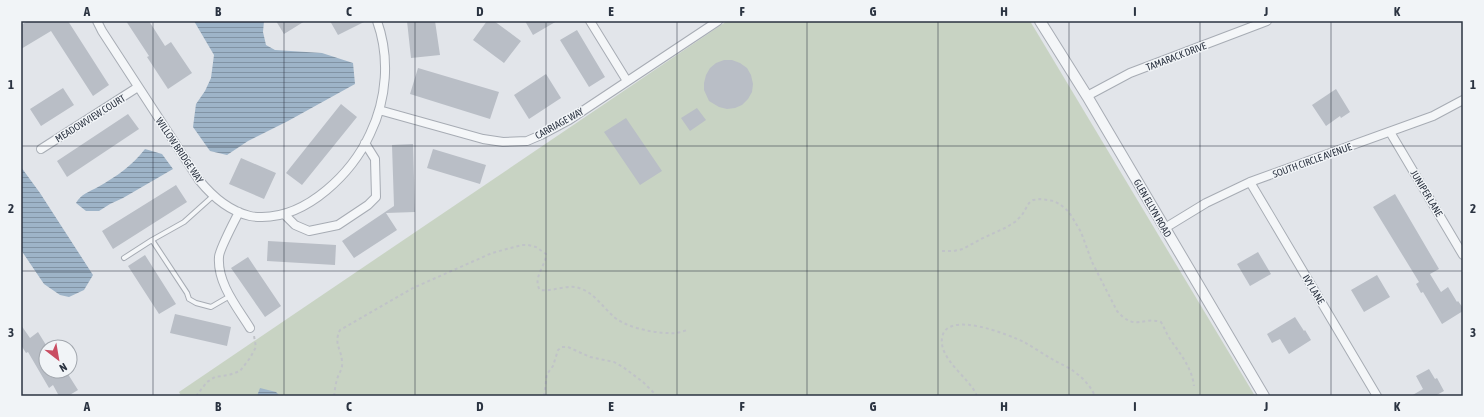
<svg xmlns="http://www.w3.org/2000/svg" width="1484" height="417" font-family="'Asap Condensed',sans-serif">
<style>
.grass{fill:#c8d3c3}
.water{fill:url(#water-rules)}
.building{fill:#b9bec6}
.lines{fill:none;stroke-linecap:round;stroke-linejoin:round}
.service-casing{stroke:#a7acb4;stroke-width:6}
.minor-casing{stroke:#a7acb4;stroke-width:10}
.tertiary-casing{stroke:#a7acb4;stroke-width:12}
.path{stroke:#c0c3c8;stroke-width:2;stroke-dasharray:3 3;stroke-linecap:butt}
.service{stroke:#f4f6f8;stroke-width:4}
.minor{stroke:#f4f6f8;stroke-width:8}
.tertiary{stroke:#f4f6f8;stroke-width:10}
.grid{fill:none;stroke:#2b3341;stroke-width:1;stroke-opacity:0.55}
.labels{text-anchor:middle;stroke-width:3;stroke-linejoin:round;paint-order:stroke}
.street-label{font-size:10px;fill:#2b3341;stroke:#f1f4f7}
.neatline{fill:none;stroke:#2b3341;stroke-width:1.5}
.grid-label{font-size:13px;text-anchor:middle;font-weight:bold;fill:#2b3341}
</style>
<defs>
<pattern id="water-rules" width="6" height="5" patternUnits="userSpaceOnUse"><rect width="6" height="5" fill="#9eb4c8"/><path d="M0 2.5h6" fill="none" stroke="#8193a4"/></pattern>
</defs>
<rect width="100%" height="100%" fill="#e2e5ea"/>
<path class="grass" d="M 727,21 L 1030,21 L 1255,396 L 181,396 L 179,392 Z"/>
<path class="water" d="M 194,21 L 264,21 L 263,32 L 266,45 L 275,50 L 322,53 L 353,63 L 355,84 L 288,121 L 248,141 L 227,155 L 210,151 L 193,127 L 196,104 L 205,91 L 211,78 L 214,55 Z
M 145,149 L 162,154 L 173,169 L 123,198 L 110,204 L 99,211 L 86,211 L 76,203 C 81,194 89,192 98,187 C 117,176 132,166 145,149 Z
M 21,167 L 40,193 L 93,275 L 84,290 L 69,297 L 60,295 L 44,284 L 21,250 Z
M 260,388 L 276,392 L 280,396 L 257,396 Z"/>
<path class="building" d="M 28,21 L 68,21 L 109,85 L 93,96 L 51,31 L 21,49 L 21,25 Z
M 126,21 L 149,21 L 165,46 L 171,42 L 192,73 L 168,89 L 147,57 L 149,56 Z
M 276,21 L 305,21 L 284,34 Z
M 330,21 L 366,21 L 338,35 Z
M 407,21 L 435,21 L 440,55 L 411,58 Z
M 487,21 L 494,21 L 521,41 L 504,63 L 473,40 Z
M 525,21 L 557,21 L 533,35 Z
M 577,30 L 605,77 L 589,87 L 560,40 Z
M 724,60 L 732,60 L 740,63 L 747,68 L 751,75 L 753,84 L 752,92 L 748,99 L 742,105 L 735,108 L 727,109 L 719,107 L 709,101 L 704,90 L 704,83 L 706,75 L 710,68 L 716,63 Z
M 418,68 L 499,92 L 490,119 L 410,94 Z
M 546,74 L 561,98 L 529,119 L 514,95 Z
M 63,88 L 74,105 L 41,126 L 30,109 Z
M 1336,89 L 1350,112 L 1341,118 L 1340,116 L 1326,126 L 1312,105 Z
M 341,104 L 357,117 L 302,185 L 286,173 Z
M 697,108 L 706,120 L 690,131 L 681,118 Z
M 128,114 L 139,129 L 67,177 L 57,161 Z
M 626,118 L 662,171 L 640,185 L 604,132 Z
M 413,144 L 415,212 L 386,213 L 397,230 L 354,258 L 342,241 L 394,206 L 392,145 Z
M 433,149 L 486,165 L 480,184 L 427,168 Z
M 241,158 L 276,173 L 264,199 L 229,184 Z
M 176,185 L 187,202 L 113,249 L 102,231 Z
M 1395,194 L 1439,269 L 1430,274 L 1441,292 L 1448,287 L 1457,302 L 1458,301 L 1463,308 L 1463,311 L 1442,324 L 1423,292 L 1421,293 L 1416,284 L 1419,282 L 1373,207 Z
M 268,241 L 336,245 L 335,265 L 267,261 Z
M 1258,252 L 1271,274 L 1250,286 L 1237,264 Z
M 145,255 L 176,304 L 159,314 L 128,266 Z
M 248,257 L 281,306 L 265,317 L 231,268 Z
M 1377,275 L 1390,297 L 1364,312 L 1351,290 Z
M 175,314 L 231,327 L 227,346 L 170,333 Z
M 1295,317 L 1304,331 L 1305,330 L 1311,340 L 1289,354 L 1280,339 L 1272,343 L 1267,334 Z
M 21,325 L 30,338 L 38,332 L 46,345 L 46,371 L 66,371 L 78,390 L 68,396 L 59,396 L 53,385 L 49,388 L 28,352 L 26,353 L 21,345 Z
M 1429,369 L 1435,379 L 1437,378 L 1444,391 L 1435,396 L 1411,396 L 1423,389 L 1416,376 Z"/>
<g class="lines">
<defs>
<path id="service" d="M 152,240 L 187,293 L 189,299 L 196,303 L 211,307 L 230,296
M 124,258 L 152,240 L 184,222 L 213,196"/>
<path id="minor" d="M 97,21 L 102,31 L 199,180 C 212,196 229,211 250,216 C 254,217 258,217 262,217 C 308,217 352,173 370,134 C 387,99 390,57 377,21
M 590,21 L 627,81
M 1087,96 L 1130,73 L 1267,21
M 379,110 L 483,139 L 503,142 L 527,141 L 541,135 L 569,120 L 718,21
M 1390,132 L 1463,255
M 41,149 L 138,87
M 1250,182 L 1377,396
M 239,212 C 235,220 219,250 219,257 C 217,283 237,307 250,328
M 284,214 L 295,225 L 309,231 L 338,225 L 368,205 L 376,197 L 375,159 L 365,143
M 1165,228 L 1206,203 L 1250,182 L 1433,116 L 1463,100"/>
<path id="tertiary" d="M 1040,21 L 1087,96 L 1264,396"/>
</defs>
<use href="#service" class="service-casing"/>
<use href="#minor" class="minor-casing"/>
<use href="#tertiary" class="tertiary-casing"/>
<path class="path" d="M 942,251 L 954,251 L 963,249 L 981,239 L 1005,228 L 1015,222 L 1022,215 L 1029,203 L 1033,200 L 1040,199 L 1054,201 L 1061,205 L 1069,212 L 1081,232 L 1092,262 L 1117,311 C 1135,332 1143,316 1161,322 C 1165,329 1167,335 1172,342 C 1182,356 1192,369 1194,386
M 196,396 L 207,382 L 215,377 L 229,375 L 240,371 L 250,358 L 256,347 L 254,336
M 334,396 C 335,391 335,385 337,380 C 338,374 343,369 342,363 C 342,349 333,344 340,330 L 413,288 L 492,253 L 522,245 L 528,245 L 536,247 L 546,254 C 546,266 532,278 540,290 C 553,292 567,284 579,288 C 593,292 602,306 612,315 C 623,327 653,333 669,333 C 676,334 681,332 687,330
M 544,396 L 547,374 L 553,366 L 558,350 L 562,347 L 568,347 L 590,357 L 614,362 L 623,367 L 643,382 L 657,396
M 977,396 C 970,378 939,360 942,338 C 946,309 1009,335 1024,342 C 1033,347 1043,354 1052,359 C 1060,364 1069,367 1076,373 C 1084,379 1091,387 1095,396"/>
<use href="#service" class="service"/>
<use href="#minor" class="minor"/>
<use href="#tertiary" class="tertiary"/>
</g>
<path class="grid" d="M 153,21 L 153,396M 284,21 L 284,396M 415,21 L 415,396M 546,21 L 546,396M 677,21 L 677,396M 807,21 L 807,396M 938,21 L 938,396M 1069,21 L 1069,396M 1200,21 L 1200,396M 1331,21 L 1331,396M 21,146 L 1463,146M 21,271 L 1463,271"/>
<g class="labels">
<g class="street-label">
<text transform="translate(1176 56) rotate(-21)" y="4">TAMARACK DRIVE</text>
<text transform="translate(90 118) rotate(-32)" y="4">MEADOWVIEW COURT</text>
<text transform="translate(559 123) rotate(-29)" y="4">CARRIAGE WAY</text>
<text transform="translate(180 150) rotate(56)" y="4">WILLOW BRIDGE WAY</text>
<text transform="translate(1312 160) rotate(-20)" y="4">SOUTH CIRCLE AVENUE</text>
<text transform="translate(1427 193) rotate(59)" y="4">JUNIPER LANE</text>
<text transform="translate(1153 208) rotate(60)" y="4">GLEN ELLYN ROAD</text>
<text transform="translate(1314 289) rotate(59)" y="4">IVY LANE</text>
</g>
</g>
<rect width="1484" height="417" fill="none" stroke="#f1f4f7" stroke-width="44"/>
<g transform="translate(58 359) rotate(149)"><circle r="19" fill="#f1f4f7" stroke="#a2a7ae"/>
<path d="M0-3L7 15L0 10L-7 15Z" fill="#c94d62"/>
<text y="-6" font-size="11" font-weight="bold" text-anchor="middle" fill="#2b3341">N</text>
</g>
<rect x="22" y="22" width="1440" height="373" class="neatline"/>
<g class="grid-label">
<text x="87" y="16">A</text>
<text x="218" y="16">B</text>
<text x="349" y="16">C</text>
<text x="480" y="16">D</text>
<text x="611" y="16">E</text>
<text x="742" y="16">F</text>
<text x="873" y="16">G</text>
<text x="1004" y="16">H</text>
<text x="1135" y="16">I</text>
<text x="1266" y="16">J</text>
<text x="1397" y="16">K</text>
<text x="11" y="89">1</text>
<text x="1473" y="89">1</text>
<text x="11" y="213">2</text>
<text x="1473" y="213">2</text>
<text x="11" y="337">3</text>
<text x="1473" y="337">3</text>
<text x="87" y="411">A</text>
<text x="218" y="411">B</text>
<text x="349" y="411">C</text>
<text x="480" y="411">D</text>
<text x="611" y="411">E</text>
<text x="742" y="411">F</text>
<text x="873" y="411">G</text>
<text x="1004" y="411">H</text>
<text x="1135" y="411">I</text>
<text x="1266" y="411">J</text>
<text x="1397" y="411">K</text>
</g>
</svg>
